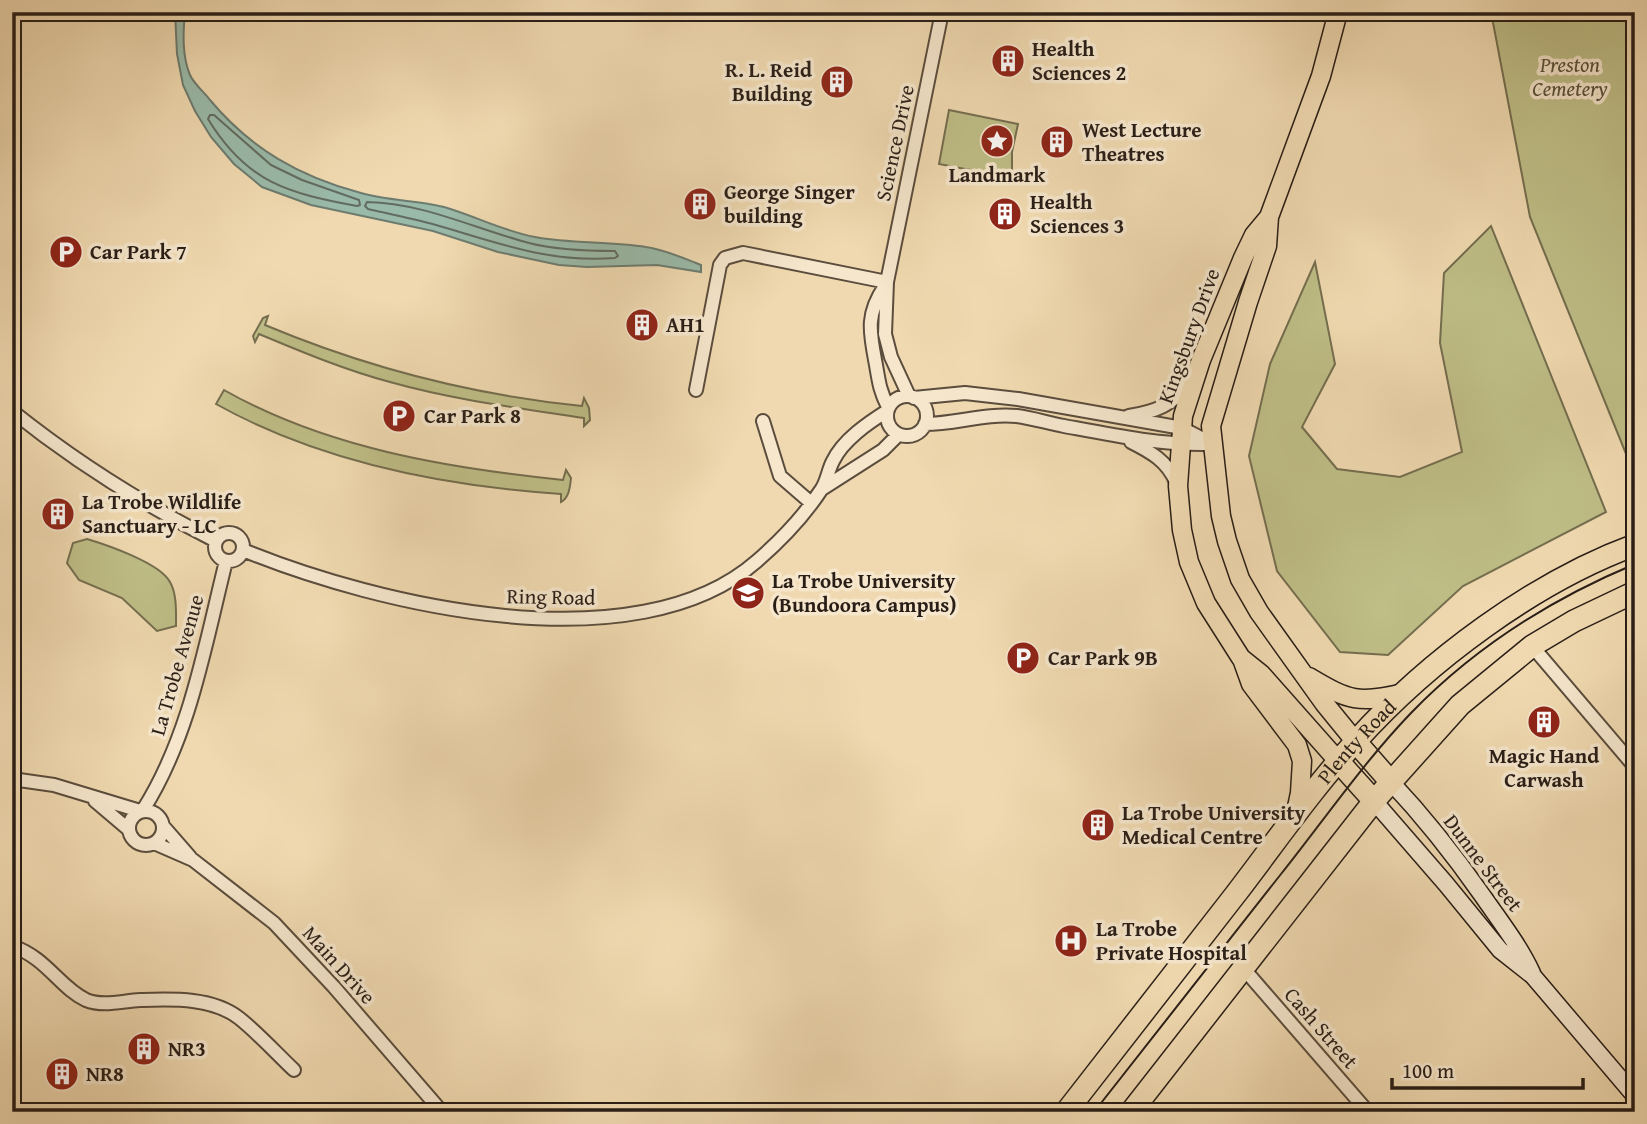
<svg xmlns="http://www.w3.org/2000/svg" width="1647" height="1124" font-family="'Gentium Book Plus',serif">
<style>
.green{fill:#bfbe87;stroke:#746e4f;stroke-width:2}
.water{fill:#9abaa9;stroke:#6d7c6f;stroke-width:2}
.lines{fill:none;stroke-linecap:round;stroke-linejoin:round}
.shore{stroke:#626c60;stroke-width:2}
.street-casing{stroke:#5b4d3d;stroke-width:16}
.secondary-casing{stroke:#291e17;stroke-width:19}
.primary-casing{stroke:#291e17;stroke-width:21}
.highway-casing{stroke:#291e17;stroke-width:24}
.street{stroke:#f5e6cc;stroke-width:12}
.secondary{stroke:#f5e6cc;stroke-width:16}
.primary{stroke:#f0d9b0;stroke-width:18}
.highway{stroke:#f0d9b0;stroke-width:21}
.tram{stroke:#291e17;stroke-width:2}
.labels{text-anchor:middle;stroke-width:7;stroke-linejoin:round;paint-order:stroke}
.poi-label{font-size:21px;font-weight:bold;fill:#291e17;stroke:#f5e6cc;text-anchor:start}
.park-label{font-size:21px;font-style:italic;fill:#564e39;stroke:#f5e6cc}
.street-label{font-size:21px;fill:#291e17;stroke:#f5e6cc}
</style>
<rect width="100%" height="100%" fill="#f0d9b0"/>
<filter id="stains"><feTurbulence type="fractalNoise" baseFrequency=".00286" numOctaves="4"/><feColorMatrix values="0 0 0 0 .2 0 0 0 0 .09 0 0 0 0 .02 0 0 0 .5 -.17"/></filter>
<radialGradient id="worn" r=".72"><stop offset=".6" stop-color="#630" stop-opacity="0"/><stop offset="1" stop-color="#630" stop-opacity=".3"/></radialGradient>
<path class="green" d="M 1491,12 L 1635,12 L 1635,476 L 1530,217 Z
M 949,110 L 1018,124 L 1012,152 L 1012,178 L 939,164 Z
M 1491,226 L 1606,512 L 1463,586 L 1388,655 L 1340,652 L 1277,571 L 1249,456 L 1270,364 L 1315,262 L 1335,364 L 1302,427 L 1337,469 L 1400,477 L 1462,452 L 1440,343 L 1444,273 Z
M 268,316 L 265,325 C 365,367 474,395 582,406 L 584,398 L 589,408 L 590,420 L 584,426 L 584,418 C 519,408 454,400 390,382 C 345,370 302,352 259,334 L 255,342 L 253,336 L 263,318 Z
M 224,390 C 326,448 447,468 563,480 L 566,470 L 571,478 C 570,487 569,498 561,502 L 561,494 C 443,486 320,462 216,404 Z
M 87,539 C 107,545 160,563 170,582 C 177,594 176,612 176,626 L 157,631 L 122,598 L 79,580 L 67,563 L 73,543 Z"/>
<path class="water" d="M 175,12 L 185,12 C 183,33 182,56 190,75 C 194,84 204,92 210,100 C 251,149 300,177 361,193 C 388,201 417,200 444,207 C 475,216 503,231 535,237 C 572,244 609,241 646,247 C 662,249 681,257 696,263 L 701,265 L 701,272 L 657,265 L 587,267 L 559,265 L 498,252 L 433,231 L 311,205 L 262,187 L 234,164 L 211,137 L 195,111 L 183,85 L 177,54 Z"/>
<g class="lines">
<path class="shore" d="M 210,115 L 214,115 L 271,165 L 302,180 L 359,200 L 360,205 L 357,206 C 288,193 247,183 208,119 Z
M 367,202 C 424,203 475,229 529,243 C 556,250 587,251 615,251 L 618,256 L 615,258 C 548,263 499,243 436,225 C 414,219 390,214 368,209 L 365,206 Z"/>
<defs>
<path id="street" d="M 885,286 C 865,315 870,333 876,365 C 879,383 880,391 888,407
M 696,390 L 720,265 L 725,258 L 743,253 L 887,282
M 909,396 L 891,357 L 885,334 L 887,282 L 942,12
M887 416a20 20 0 1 1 40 0a20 20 0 1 1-40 0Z
M 914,398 L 965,393 L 1018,399 L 1182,428 L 1213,444
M 12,411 C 77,463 142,504 216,541
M 1129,416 C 1154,412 1175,405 1189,382
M 763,421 L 780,476 L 810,502
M 925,424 C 956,424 985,413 1017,416 C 1032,418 1048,423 1064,426 C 1112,435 1160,445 1209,444
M 1131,442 C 1151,452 1167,461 1176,482
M 822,489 L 883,450 L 898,435
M215 547a14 14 0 1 1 28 0a14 14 0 1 1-28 0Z
M 243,550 C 377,605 636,667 757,561 C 780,541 804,516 821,490 C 827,482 828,470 833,461 C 843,440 868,423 887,411
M 1532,646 L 1635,767
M 12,779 L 54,785 L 140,811
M 95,801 L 128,829
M 143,810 C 190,736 205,645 226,561
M129 828a17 17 0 1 1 34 0a17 17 0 1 1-34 0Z
M 163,826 L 190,857
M 154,843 L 193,860 L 274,923 L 334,987 L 442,1112
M 12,946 C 47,958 59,987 86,1000 C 103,1007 122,1001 140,1000 C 172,999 212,997 239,1018 C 258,1033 276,1053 294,1070
M 1244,969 L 1368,1112"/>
<path id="secondary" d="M 1390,781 C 1424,817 1454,855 1482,895 C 1500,921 1519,945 1532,973
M 1374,801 L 1446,884 L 1500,950 L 1533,976 L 1635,1096"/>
<path id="primary" d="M 1338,12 L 1321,76 L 1269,217 L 1267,246 L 1248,302 L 1211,426 L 1221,516 L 1227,541 L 1240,579 L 1259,612 L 1324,703 L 1355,741
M 1269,217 L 1254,235 L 1243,258 L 1201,360 L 1183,416 L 1178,486 L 1182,530 L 1189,562 L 1206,603 L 1241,658 L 1261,674 L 1339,762
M 1242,659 L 1251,684 L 1297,745 L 1302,761 L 1300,793 L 1296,812
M 1309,677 C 1349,701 1359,704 1404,693"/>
<g id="highway">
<path d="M 1355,741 L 1390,781"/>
<path d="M 1339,762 L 1374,801"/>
<path id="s1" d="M 1066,1112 C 1122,1039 1179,967 1235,895 C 1275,843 1312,789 1356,741 C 1428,661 1534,582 1635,545"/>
<path d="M 1131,1112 L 1374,801 L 1460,705 L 1532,646 L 1574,621 L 1635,592"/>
</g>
</defs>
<use href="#street" class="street-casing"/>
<use href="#secondary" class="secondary-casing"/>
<use href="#primary" class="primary-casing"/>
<use href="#highway" class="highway-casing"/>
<use href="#street" class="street"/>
<use href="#secondary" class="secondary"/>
<use href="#primary" class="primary"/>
<use href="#highway" class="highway"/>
<path class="tram" d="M 1094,1112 C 1156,1032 1219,953 1281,874 C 1324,820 1363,763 1411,713 C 1475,647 1551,599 1635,564"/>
</g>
<defs>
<symbol id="building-disc" viewBox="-11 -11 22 22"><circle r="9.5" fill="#8f2418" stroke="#f5e6cc"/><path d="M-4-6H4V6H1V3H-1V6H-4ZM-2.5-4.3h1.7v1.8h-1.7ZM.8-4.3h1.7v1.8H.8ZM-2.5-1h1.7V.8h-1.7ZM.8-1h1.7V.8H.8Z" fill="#fff"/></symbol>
<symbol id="sight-disc" viewBox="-11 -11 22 22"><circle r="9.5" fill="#8f2418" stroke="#f5e6cc"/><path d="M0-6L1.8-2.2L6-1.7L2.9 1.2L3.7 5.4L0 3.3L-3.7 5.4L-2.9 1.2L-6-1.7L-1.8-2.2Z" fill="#fff"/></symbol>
<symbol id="parking-disc" viewBox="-11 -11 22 22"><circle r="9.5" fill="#8f2418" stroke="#f5e6cc"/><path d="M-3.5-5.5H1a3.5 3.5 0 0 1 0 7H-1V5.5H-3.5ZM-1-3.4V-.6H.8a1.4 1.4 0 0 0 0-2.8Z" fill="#fff"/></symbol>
<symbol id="university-disc" viewBox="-11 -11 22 22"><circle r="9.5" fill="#8f2418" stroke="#f5e6cc"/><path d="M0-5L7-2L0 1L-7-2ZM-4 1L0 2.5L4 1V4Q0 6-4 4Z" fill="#fff"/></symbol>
<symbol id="hospital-disc" viewBox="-11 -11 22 22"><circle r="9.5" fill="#8f2418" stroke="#f5e6cc"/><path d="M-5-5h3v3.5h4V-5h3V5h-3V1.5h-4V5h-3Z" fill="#fff"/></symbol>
</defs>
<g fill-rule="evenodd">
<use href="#building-disc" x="989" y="42" width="38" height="38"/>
<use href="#building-disc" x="818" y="63" width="38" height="38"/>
<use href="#sight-disc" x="978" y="122" width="38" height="38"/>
<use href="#building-disc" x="1038" y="123" width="38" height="38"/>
<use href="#building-disc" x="681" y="185" width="38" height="38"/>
<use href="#building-disc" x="986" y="195" width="38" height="38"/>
<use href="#parking-disc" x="47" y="233" width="38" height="38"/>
<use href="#building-disc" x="623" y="306" width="38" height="38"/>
<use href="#parking-disc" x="380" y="397" width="38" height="38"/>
<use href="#building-disc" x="39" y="495" width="38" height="38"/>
<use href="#university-disc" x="729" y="574" width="38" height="38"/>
<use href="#parking-disc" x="1004" y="639" width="38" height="38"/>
<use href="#building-disc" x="1525" y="703" width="38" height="38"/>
<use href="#building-disc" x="1079" y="806" width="38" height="38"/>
<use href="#hospital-disc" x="1052" y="922" width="38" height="38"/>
<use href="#building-disc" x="125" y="1030" width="38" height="38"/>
<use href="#building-disc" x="43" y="1055" width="38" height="38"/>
</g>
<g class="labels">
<g class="poi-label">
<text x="1032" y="56">Health<tspan x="1032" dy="24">Sciences 2</tspan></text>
<text x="812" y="77" text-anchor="end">R. L. Reid<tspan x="812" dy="24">Building</tspan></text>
<text x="1082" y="137">West Lecture<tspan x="1082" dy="24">Theatres</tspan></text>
<text x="997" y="182" text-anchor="middle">Landmark</text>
<text x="724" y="199">George Singer<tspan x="724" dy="24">building</tspan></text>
<text x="1030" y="209">Health<tspan x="1030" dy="24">Sciences 3</tspan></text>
<text x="90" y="259">Car Park 7</text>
<text x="666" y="332">AH1</text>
<text x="424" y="423">Car Park 8</text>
<text x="82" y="509">La Trobe Wildlife<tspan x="82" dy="24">Sanctuary - LC</tspan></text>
<text x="772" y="588">La Trobe University<tspan x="772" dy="24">(Bundoora Campus)</tspan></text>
<text x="1048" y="665">Car Park 9B</text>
<text x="1544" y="763" text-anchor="middle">Magic Hand<tspan x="1544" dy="24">Carwash</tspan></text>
<text x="1122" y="820">La Trobe University<tspan x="1122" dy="24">Medical Centre</tspan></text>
<text x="1096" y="936">La Trobe<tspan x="1096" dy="24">Private Hospital</tspan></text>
<text x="168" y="1056">NR3</text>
<text x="86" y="1081">NR8</text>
</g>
<g class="park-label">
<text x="1570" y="72">Preston<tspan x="1570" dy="24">Cemetery</tspan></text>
</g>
<g class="street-label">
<text transform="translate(895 143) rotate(-78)" y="7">Science Drive</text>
<text transform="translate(1189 336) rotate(-70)" y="7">Kingsbury Drive</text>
<text transform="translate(551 597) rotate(1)" y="7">Ring Road</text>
<text transform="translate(177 665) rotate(-74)" y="7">La Trobe Avenue</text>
<text dy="7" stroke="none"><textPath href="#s1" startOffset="471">Plenty Road</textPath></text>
<text transform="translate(1483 863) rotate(53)" y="7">Dunne Street</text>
<text transform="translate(339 965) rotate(48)" y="7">Main Drive</text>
<text transform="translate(1321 1028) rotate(49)" y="7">Cash Street</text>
</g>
</g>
<rect width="1647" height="1124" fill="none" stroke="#f0d9b0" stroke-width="42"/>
<rect x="14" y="14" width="1619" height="1096" fill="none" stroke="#291e17" stroke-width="3.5"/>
<rect x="21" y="21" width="1605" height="1082" fill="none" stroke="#291e17" stroke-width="2"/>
<path d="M1392 1078v10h191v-10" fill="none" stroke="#291e17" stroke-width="3.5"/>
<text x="1402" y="1078" font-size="21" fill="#291e17" stroke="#f5e6cc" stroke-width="5" paint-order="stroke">100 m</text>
<rect width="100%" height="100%" filter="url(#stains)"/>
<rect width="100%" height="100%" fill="url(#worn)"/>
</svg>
